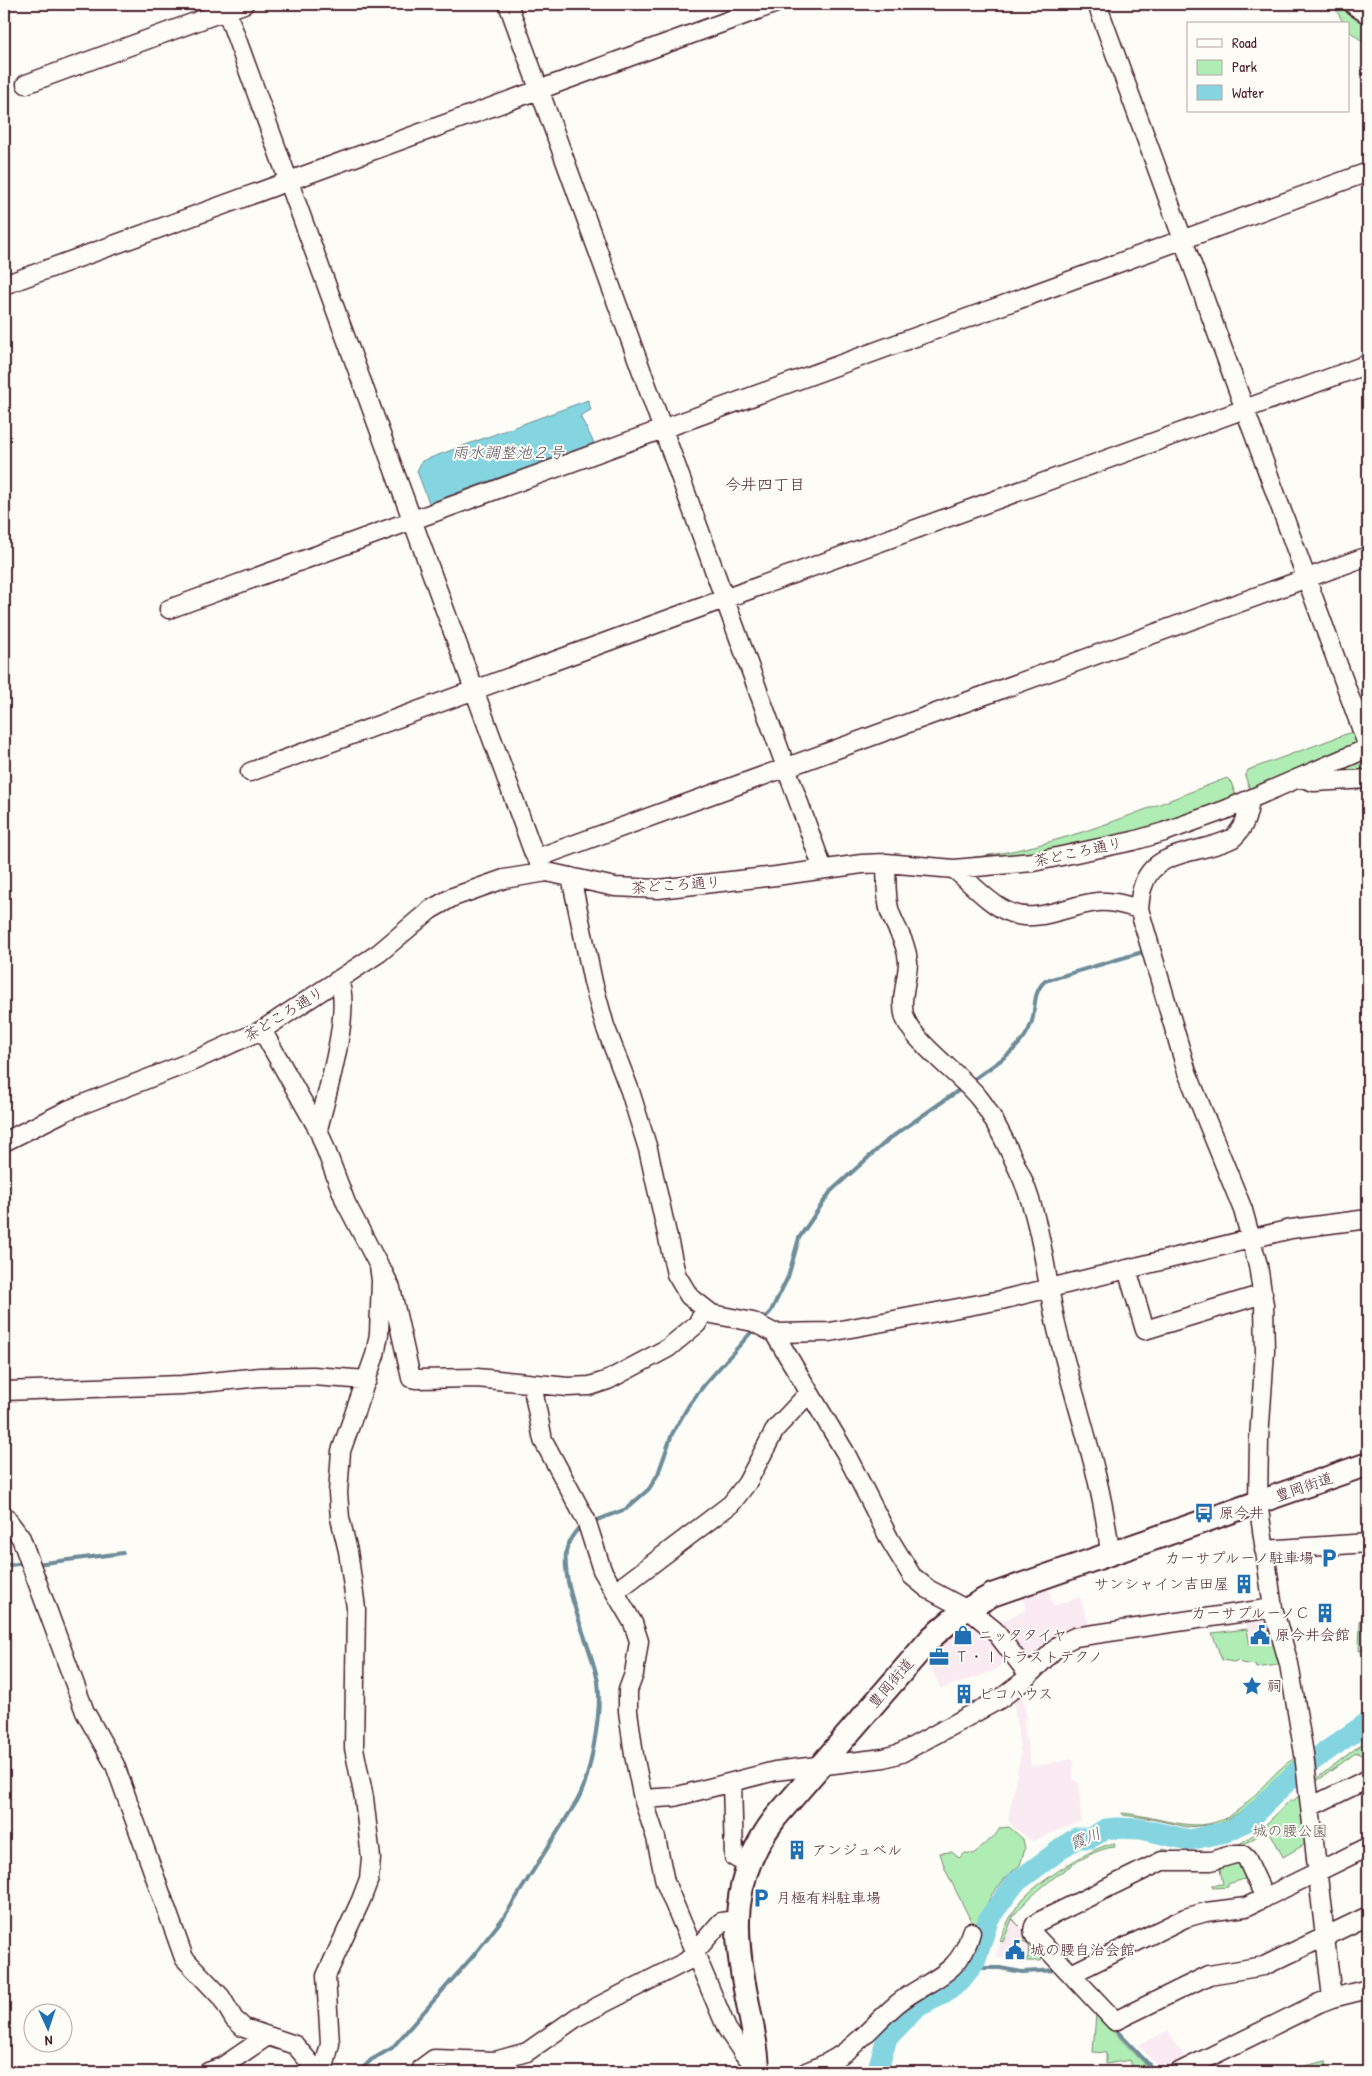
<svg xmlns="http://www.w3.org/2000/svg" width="1372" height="2076" font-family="'Patrick Hand','Klee One',sans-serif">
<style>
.built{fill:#faeaf1}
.green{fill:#afedb4;stroke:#7c8670}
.water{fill:#85d5e1;stroke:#6d8c98}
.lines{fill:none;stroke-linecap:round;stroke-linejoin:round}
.stream{stroke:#6d8c98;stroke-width:4}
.river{stroke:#85d5e1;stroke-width:21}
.minor-casing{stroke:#4a1f2b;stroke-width:21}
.major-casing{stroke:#4a1f2b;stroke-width:26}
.minor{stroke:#fdfcf7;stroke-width:18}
.major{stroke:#fdfcf7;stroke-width:22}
.labels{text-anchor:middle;stroke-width:4;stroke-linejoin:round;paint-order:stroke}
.street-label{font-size:15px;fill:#4a1f2b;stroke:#fdfcf7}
.poi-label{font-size:15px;fill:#4a1f2b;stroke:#fdfcf7;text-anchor:start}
.park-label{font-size:15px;fill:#63524d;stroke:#fdfcf7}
.water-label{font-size:16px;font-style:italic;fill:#5c5662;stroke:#fdfcf7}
.neighbourhood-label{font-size:16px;fill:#4a1f2b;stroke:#fdfcf7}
</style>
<rect width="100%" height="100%" fill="#fdfcf7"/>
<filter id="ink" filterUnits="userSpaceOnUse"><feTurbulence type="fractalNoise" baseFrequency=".02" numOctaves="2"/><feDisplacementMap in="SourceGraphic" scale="10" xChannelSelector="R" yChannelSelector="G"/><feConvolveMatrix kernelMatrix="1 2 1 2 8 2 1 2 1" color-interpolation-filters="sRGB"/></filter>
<g filter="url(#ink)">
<path class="built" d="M 1047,1582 L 1053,1606 L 1080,1597 L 1090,1629 L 1031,1665 L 995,1626 L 1027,1609 L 1019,1592 Z
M 1266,1614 L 1272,1640 L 1250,1646 L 1245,1617 Z
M 971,1615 L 1012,1657 L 994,1671 L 941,1689 L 925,1655 Z
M 1021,1690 L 1027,1719 L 1023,1718 L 1031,1767 L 1073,1759 L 1073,1779 L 1079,1784 L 1081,1821 L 1033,1841 L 1014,1828 L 1008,1820 L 1021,1754 L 1013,1700 Z
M 1010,1917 L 1045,1952 L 1041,1961 L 1020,1961 L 996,1957 L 1003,1931 Z
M 1168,2031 L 1187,2062 L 1164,2072 L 1138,2045 Z"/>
<path class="green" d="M 1333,4 L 1339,4 L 1368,22 L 1368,46 L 1348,30 L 1348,24 L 1344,24 Z
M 1368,726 L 1368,773 L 1256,793 L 1250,789 L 1245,776 L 1248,770 Z
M 1227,778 L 1231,782 L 1236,796 L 1226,806 L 1042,858 L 964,862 L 968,858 C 1058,848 1142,810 1227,778 Z
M 1368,1608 L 1368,1650 L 1359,1651 L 1360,1622 L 1365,1609 Z
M 1266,1614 L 1285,1664 L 1256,1668 L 1255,1665 L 1241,1663 L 1238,1660 L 1234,1662 L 1222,1660 L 1212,1633 L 1247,1629 L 1250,1646 L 1271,1642 L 1272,1640 Z
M 1368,1739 L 1368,1749 L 1360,1755 L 1357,1752 L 1313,1784 L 1312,1782 Z
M 1301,1754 L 1243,1811 L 1219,1824 L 1187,1827 L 1147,1818 L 1122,1815 L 1122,1813 C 1147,1815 1170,1824 1194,1825 C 1235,1826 1253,1794 1279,1770 C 1285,1764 1293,1759 1301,1754 Z
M 1303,1792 L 1309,1842 L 1283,1857 L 1268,1828 C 1235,1855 1202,1862 1162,1855 L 1162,1849 C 1226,1864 1249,1843 1291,1799 L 1293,1801 Z
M 1009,1827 L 1023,1839 L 1025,1849 L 1020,1865 L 1006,1877 L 992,1894 L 975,1929 L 945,1869 L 940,1853 L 952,1852 L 959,1858 L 965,1853 L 974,1854 C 983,1843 994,1840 1000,1828 Z
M 1114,1843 L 1115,1847 C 1086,1848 1029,1894 1012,1918 L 1019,1926 L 1012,1919 L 1003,1942 L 1000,1941 C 1005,1926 1012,1912 1022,1900 C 1039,1881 1090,1848 1114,1843 Z
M 1235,1858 L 1251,1877 L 1228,1884 L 1228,1887 L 1213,1888 L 1212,1885 L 1223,1884 L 1219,1864 Z
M 1023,1931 L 1045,1952 L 1041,1961 L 1020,1961 L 1028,1958 L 1029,1944 L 1023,1941 L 1027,1935 Z
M 1096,2014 L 1153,2072 L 1134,2072 L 1130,2060 L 1106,2064 L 1106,2053 L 1093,2052 Z
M 1326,2061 L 1327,2072 L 1277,2072 Z"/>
<path class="water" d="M 588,400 L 591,410 L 580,416 L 594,443 L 429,503 L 417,471 L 422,461 Z"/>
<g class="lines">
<path class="stream" d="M 973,1080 C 993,1065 1023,1049 1031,1024 C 1037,1009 1031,994 1045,981 L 1146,951
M 763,1320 L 771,1311 L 788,1277 L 799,1238 L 831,1191 L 889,1139 L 962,1088
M 592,1522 L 626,1509 L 649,1489 L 658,1474 L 672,1434 L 689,1405 L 705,1384 L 755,1328
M 36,1564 L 123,1553
M 4,1566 L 24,1563
M 970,1968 L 1000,1968 L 1022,1972 L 1058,1970
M 1113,2027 L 1156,2072
M 359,2072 L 371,2060 L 392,2048 L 473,1956 L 504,1917 L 577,1801 C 591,1777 602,1709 598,1682 C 591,1644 562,1590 566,1553 C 567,1543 574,1531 583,1525"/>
<path class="river" d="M 877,2072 L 887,2038 L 917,2007 L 941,1995 L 960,1981 L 975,1962 L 989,1918 L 1015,1883 L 1069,1843 L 1076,1838 L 1090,1838 L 1106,1829 L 1116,1828 L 1141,1829 L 1189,1840 L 1226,1832 L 1247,1821 L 1298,1771 L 1368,1722"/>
<defs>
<path id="minor" d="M 224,4 L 534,854 L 539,861 L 539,872
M 508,4 L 823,869
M 1097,4 L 1368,747
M 26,84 L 244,4
M 4,285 L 774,4
M 169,609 L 1368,172
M 250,772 L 1368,364
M 1302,778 L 1314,782 L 1368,779
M 1250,799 C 1248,815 1245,827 1233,838 C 1204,854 1154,848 1143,886 C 1140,893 1140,902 1139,909 L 1187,1072 L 1243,1210 L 1258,1265 L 1264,1305 L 1265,1351 L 1259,1439 L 1258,1502 L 1273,1608 L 1289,1664 L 1304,1754 L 1332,1998
M 539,861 L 545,855 L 1368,556
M 886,863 C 887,879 885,897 890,912 C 896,929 907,943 908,962 C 908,979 899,1001 905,1018 C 916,1045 960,1074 979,1098 C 993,1115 1013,1158 1022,1178 C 1042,1225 1046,1279 1057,1329 C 1075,1404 1102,1476 1110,1553
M 954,869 C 971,883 990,905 1011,913 C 1037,924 1071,904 1098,902 C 1112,901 1125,905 1139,909
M 571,877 L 593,982 L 605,1026 L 630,1091 L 648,1149 L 676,1274 L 689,1296 L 712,1314 L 753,1322 L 774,1333 L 830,1332 L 1001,1300 L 1291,1229 L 1368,1219
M 262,1030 L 318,1129 L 346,1203 L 379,1266 L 381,1280 L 379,1334 L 375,1355 L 341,1451 L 338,1493 L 340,1518 L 348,1551 L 356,1608 L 354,1748 L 364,1798 L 371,1858 L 369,1879 L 361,1900 L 326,1976 L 330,2044 L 323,2072
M 318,1129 C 326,1097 352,1010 339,981
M 4,1142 L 68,1110 L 193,1061 L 262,1030 L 379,953 L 430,910 L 453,897 L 504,879 L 547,872 L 615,887 L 658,889 L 776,876 L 862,864 L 886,863 L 954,869 L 1033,862 L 1133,841 L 1164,832 L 1225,810 L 1368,748
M 1127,1269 L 1145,1330 L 1263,1294
M 383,1272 L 391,1288 L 411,1378 L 416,1379 L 477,1378 L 568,1387 L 590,1386 L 608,1380 L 668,1348 L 697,1324 L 705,1310
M 774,1333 L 845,1452 L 890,1540 L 912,1576 L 928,1589 L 973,1613 L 994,1630 L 1029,1675
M 532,1384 L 543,1440 L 586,1520 L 602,1570 L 633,1623 L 639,1641 L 634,1674 L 628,1690 L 628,1711 L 634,1755 L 643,1799 L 656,1838 L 665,1882 L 727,2029 L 743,2053 L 750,2060 L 758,2064
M 4,1391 L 182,1385 L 260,1377 L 313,1376 L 367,1380
M 4,1515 L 21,1538 L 85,1712 L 115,1765 L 184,1958 L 221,1997 L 234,2019 L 244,2028 L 295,2045 L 318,2072
M 1264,1550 L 1368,1543
M 615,1592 L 731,1504 L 747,1483 L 776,1428 L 809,1393
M 732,1782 L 734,1857 L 748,1865
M 643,1799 L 674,1797 L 775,1771 L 884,1758 L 901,1753 L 1000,1699 L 1021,1683 L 1060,1644 L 1075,1637 L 1273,1608
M 1310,1807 L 1368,1779
M 1265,1898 L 1247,1859 L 1242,1854 L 1235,1854 L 1211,1861 L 1162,1861 L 1038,1922 C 1033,1925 1032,1931 1035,1936 L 1115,2021 L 1209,1975 L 1264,1966 L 1368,1916
M 1071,1974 L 1185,1918 L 1206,1912 L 1246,1907 L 1368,1847
M 208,2072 L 222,2067 L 266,2037
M 424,2072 L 422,2068 L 434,2059 L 495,2061 L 527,2052 L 577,2017 L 687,1961 L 721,1922 L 736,1920
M 806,2072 C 853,2055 862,2034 897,2004 C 927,1979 960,1977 971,1932
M 1179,2072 L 1319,2003 L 1332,1998 L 1368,1989"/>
<path id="major" d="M 1356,4 L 1368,12
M 758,2072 C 758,2049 752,2026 748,2004 C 733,1933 729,1878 776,1817 L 932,1637 L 959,1614 L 992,1595 L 1368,1464"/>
</defs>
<use href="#minor" class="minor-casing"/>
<use href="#major" class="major-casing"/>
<use href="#minor" class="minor"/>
<use href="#major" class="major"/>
</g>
</g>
<defs>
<symbol id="bus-bare" viewBox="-9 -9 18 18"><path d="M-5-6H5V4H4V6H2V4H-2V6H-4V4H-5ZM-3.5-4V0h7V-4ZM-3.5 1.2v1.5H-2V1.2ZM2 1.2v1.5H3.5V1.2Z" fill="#1f6fb2" stroke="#fdfcf7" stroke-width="2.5" paint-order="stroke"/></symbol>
<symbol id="parking-bare" viewBox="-9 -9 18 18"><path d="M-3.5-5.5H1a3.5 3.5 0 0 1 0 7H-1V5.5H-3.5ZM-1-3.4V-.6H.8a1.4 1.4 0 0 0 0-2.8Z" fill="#1f6fb2" stroke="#fdfcf7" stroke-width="2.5" paint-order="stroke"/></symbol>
<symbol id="building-bare" viewBox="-9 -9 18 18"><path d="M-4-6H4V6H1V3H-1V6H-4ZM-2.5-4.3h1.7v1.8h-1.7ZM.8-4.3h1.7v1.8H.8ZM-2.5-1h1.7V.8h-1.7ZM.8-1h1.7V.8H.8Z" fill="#1f6fb2" stroke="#fdfcf7" stroke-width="2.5" paint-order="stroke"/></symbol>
<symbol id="shop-bare" viewBox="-9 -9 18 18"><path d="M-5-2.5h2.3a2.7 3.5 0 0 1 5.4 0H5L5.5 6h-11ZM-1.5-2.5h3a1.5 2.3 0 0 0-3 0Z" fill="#1f6fb2" stroke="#fdfcf7" stroke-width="2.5" paint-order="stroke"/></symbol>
<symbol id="civic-bare" viewBox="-9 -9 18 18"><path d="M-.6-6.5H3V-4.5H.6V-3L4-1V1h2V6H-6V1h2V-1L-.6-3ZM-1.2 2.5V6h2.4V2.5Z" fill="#1f6fb2" stroke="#fdfcf7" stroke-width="2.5" paint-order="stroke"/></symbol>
<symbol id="office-bare" viewBox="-9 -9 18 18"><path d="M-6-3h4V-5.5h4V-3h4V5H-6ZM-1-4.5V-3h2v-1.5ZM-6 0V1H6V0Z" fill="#1f6fb2" stroke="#fdfcf7" stroke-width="2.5" paint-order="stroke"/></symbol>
<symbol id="sight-bare" viewBox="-9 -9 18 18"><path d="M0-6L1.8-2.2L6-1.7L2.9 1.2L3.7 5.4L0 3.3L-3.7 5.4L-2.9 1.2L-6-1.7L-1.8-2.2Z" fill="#1f6fb2" stroke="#fdfcf7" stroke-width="2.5" paint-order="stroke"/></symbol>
</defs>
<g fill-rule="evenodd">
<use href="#bus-bare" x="1190" y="1499" width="28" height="28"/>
<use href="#parking-bare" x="1315" y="1544" width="28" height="28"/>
<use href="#building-bare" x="1230" y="1570" width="28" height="28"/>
<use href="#building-bare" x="1311" y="1599" width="28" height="28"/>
<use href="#shop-bare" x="949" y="1621" width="28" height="28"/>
<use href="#civic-bare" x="1246" y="1621" width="28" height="28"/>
<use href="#office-bare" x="925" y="1643" width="28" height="28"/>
<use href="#sight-bare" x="1238" y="1672" width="28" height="28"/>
<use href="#building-bare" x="950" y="1680" width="28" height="28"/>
<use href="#building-bare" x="783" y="1836" width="28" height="28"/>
<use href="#parking-bare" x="747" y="1884" width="28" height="28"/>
<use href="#civic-bare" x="1001" y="1936" width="28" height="28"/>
</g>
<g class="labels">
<g class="street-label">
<text transform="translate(1078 852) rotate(-12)" y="5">茶どころ通り</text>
<text transform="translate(676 885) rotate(-4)" y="5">茶どころ通り</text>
<text transform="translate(284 1014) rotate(-31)" y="5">茶どころ通り</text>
<text transform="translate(1304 1487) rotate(-19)" y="5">豊岡街道</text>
<text transform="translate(891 1683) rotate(-49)" y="5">豊岡街道</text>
</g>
<g class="poi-label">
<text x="1219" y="1518">原今井</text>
<text x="1314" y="1563" text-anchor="end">カーサプルーノ駐車場</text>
<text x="1229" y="1589" text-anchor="end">サンシャイン吉田屋</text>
<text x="1310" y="1618" text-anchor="end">カーサプルーノＣ</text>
<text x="978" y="1640">ニッタタイヤ</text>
<text x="1275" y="1640">原今井会館</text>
<text x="954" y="1662">Ｔ・Ｉトラストテクノ</text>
<text x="1267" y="1691">祠</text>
<text x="979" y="1699">ピコハウス</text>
<text x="812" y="1855">アンジュベル</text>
<text x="776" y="1903">月極有料駐車場</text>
<text x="1030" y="1955">城の腰自治会館</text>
</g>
<g class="park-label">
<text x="1290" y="1836">城の腰公園</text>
</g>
<g class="water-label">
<text x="508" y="458">雨水調整池２号</text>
<text transform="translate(1085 1838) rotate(-22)" y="6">霞川</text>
</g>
<g class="neighbourhood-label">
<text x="765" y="490">今井四丁目</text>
</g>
</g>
<rect width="1372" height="2076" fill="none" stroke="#fdfcf7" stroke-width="20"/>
<rect x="10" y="10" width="1352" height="2056" fill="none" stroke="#4a1f2b" stroke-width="2" filter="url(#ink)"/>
<rect x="1187" y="22" width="162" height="90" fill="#fdfcf7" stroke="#b5a4a5"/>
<rect x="1197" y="39" width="25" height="8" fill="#fdfcf7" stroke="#b5a4a5"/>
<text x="1232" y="48" font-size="15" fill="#4a1f2b">Road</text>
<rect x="1197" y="60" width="25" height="15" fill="#afedb4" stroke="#b5a4a5"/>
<text x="1232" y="72" font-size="15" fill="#4a1f2b">Park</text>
<rect x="1197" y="85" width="25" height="15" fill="#85d5e1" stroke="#b5a4a5"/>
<text x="1232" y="98" font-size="15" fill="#4a1f2b">Water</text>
<g transform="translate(48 2028) rotate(177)"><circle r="24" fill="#fdfcf7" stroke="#b5a4a5"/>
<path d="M0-4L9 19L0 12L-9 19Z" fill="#1f6fb2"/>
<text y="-8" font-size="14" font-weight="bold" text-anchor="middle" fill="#4a1f2b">N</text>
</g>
</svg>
